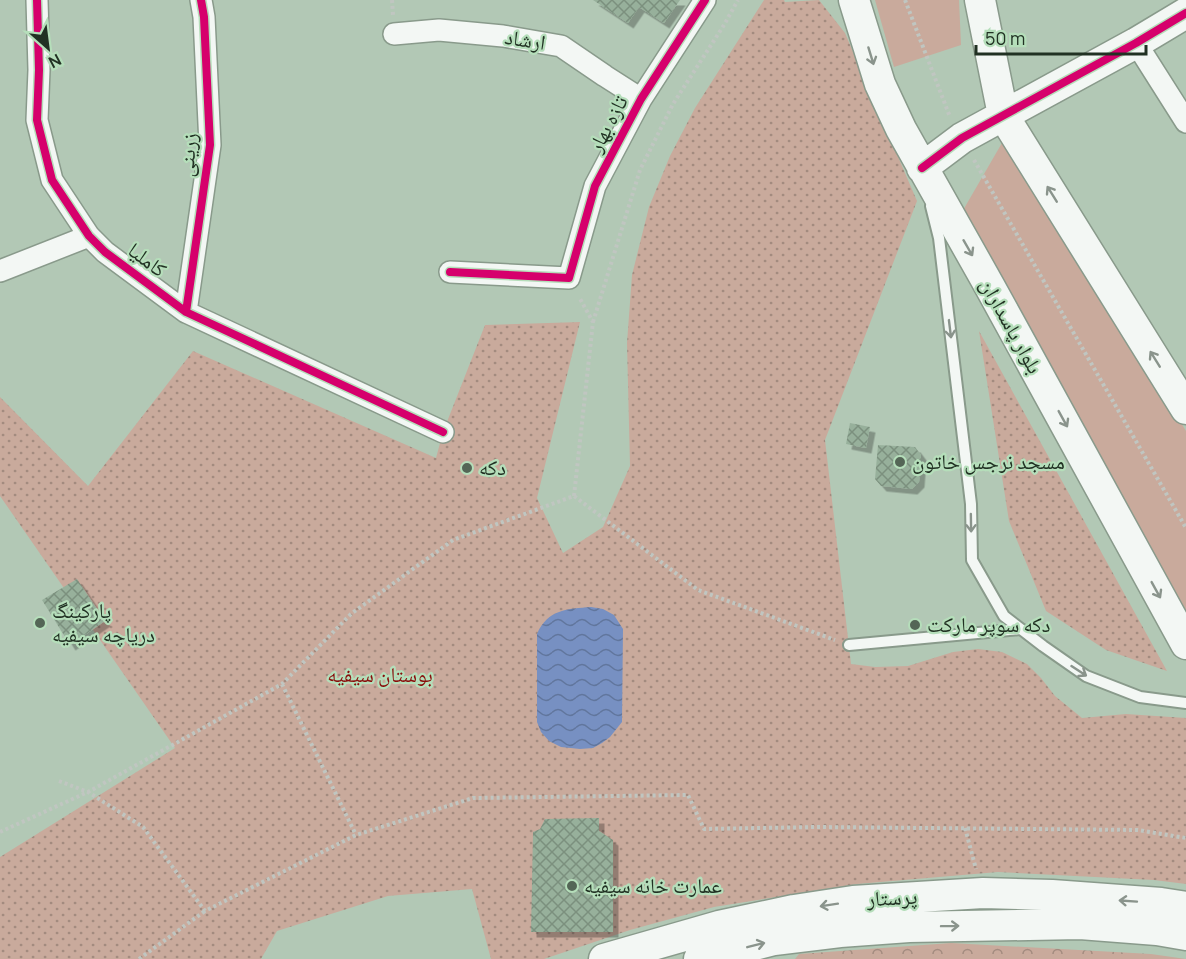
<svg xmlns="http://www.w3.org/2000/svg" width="1186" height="959" font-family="Manrope,'Noto Naskh Arabic',sans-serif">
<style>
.grass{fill:#c9aa9c}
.forest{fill:url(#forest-crowns)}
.park{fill:url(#park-dots)}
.water{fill:url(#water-waves)}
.building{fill:url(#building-cross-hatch);filter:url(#shadow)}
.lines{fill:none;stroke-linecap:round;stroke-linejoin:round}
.lane-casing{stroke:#899a8b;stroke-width:14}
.street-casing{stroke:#899a8b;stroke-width:24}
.secondary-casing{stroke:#899a8b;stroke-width:33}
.path{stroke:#c0c6c1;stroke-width:4;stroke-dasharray:3 3;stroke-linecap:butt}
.lane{stroke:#f3f7f4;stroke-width:10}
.street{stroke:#f3f7f4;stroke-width:21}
.secondary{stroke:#f3f7f4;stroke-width:30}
.cycleway-casing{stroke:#b5deba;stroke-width:11}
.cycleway{stroke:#d6006c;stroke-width:8}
.oneway{stroke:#8a948c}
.poi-dot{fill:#546656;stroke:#b5deba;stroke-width:2}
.labels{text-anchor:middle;stroke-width:4.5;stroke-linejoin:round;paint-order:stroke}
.street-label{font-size:21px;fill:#213123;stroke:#b5deba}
.poi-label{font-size:21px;fill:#213123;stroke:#b5deba;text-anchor:start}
.park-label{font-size:21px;fill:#890d0b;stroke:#b5deba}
</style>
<defs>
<pattern id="forest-crowns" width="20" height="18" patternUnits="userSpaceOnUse" patternTransform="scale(1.5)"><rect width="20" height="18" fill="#c9aa9c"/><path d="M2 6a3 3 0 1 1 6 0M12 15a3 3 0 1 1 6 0" fill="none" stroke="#a38b7f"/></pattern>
<pattern id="park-dots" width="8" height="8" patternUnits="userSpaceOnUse" patternTransform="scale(1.5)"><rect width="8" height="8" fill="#c9aa9c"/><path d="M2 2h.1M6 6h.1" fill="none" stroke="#a38b7f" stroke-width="1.8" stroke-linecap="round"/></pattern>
<pattern id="water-waves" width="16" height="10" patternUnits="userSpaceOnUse" patternTransform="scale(1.5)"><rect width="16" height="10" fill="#7790c2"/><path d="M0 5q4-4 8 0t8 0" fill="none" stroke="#61769d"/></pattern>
<pattern id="building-cross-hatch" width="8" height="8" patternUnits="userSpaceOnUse" patternTransform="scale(1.5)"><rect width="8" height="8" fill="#97b09b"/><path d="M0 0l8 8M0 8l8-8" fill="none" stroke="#7b907e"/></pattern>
<filter id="shadow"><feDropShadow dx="5.5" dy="5.5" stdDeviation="0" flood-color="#0004"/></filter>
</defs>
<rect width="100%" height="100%" fill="#b2c8b5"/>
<path class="grass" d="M 875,0 L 959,0 L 961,45 L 894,67 Z
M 1006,136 L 1186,431 L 1186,625 L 962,212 Z"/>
<path class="forest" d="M 951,943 L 1151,954 L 1186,959 L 795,959 L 799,954 Z"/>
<path class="park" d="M 764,0 L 784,0 L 785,2 L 819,0 L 845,33 L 917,201 L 825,440 L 851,664 L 875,667 L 908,666 L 953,652 L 978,649 L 1002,652 L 1027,664 L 1041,678 L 1055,696 L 1082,718 L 1126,714 L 1186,718 L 1186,884 L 1154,880 L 998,872 L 857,884 L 714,907 L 630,930 L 544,959 L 491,959 L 472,889 L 388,896 L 277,931 L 261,959 L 0,959 L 0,857 L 175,748 L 0,496 L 0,397 L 88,486 L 193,351 L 436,458 L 443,432 L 485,325 L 580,322 L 537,498 L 563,553 L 603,527 L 630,466 L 627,343 L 632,275 L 649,207 L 670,156 L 695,108 Z
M 979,331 L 1167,671 L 1106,650 L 1046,611 L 1009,521 Z"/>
<path class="water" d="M 591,607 L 603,609 L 614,615 L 623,629 L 622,722 L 610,737 L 602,743 L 593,748 L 580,749 L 561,747 L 549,741 L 541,732 L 537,722 L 537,634 C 548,609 567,609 591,607 Z"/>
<path class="building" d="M 593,0 L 680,0 L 664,23 L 639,7 L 628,23 Z
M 850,423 L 870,427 L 866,448 L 846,444 Z
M 878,445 L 915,447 L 921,455 L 919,482 L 912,489 L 881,486 L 875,479 Z
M 77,579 L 105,621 L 70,645 L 42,600 Z
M 599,818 L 599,831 L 613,840 L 613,932 L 531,932 L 533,832 L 540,829 L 545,819 Z"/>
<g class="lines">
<defs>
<path id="lane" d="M 931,206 L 939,238 L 971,504 L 972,560 L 1004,616 L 1043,646 L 1086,676 L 1140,697 L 1186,703
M 849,645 L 1021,629"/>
<path id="street" d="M 37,0 L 39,70 L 37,120 L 52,180 L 89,236 L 105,252 L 186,312 L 443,432
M 394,34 L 439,30 L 503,36 L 561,46 L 605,76 L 641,99
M 1136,43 L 1186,122
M 0,271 L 89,236
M 450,272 L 569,278 L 595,186 L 641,99 L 705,0
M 186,312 L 210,145 L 204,17 L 201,0"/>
<path id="secondary" d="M 854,0 L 880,84 L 901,129 L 990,287 L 1186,644
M 980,0 L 1003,115 L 1186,409
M 922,168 L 962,138 L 1136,43 L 1186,13
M 604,959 L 719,926 L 794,910 L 853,901 L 983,893 L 1052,895 L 1161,903 L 1186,907
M 699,959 L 774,940 L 840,932 L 909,927 L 1080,924 L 1157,930 L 1186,935"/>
</defs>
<use href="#lane" class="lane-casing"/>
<use href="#street" class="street-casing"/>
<use href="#secondary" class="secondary-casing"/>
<path class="path" d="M 392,0 L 393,15
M 905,0 L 950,117
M 974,160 L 1186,528
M 593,322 L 640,170 L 673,104 L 724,25 L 738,0
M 574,496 L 593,322 L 579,297
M 282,684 L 356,835
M 59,781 L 88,792 L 143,827 L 205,911 L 356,835 L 473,798 L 688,795 L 704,829 L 818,827 L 1138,830 L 1186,838
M 965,828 L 976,869
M 0,832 L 88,792 L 282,684 L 351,614 L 453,540 L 574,496 L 698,590 L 835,640
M 139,959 L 205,911"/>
<use href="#lane" class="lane"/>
<use href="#street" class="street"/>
<use href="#secondary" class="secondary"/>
<defs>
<path id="cycleway" d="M 37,0 L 39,70 L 37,120 L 52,180 L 89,236 L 105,252 L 186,312 L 443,432
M 922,168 L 962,138 L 1136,43 L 1186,13
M 450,272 L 569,278 L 595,186 L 641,99 L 705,0
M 186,312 L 210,145 L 204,17 L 201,0"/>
</defs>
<use href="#cycleway" class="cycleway-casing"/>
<use href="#cycleway" class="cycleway"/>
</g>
<defs><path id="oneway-shaft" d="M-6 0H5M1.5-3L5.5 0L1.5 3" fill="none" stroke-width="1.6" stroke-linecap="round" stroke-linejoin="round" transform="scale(1.5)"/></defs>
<g class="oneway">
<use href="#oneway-shaft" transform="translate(871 56) rotate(73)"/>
<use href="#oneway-shaft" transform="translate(1052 194) rotate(-122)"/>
<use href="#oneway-shaft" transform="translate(968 248) rotate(60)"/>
<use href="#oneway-shaft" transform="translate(950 329) rotate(83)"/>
<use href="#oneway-shaft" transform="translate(1155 359) rotate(-122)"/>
<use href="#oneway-shaft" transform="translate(1063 419) rotate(61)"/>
<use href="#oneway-shaft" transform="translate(971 523) rotate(89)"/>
<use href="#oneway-shaft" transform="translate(1156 590) rotate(61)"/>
<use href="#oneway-shaft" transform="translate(1079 671) rotate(33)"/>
<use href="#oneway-shaft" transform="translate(1128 901) rotate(-176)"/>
<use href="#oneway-shaft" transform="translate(829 905) rotate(171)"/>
<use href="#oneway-shaft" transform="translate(950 926) rotate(-1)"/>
<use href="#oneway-shaft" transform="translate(756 945) rotate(-14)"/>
</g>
<g class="poi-dot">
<circle cx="900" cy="462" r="6"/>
<circle cx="467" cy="468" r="6"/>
<circle cx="40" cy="623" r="6"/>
<circle cx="915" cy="625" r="6"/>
<circle cx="572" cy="886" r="6"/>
</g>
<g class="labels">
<g class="street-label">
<text transform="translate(525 40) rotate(9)" y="7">ارشاد</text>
<text transform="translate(608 124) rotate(-62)" y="7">تازه بهار</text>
<text transform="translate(188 155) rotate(-85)" y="7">زرینی</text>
<text transform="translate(147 260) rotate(37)" y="7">کاملیا</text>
<text transform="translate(1011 326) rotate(61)" y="7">بلوار پاسداران</text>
<text transform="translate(892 898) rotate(-3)" y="7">پرستار</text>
</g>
<g class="poi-label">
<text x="912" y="469">مسجد نرجس خاتون</text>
<text x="479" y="475">دکه</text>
<text x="52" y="618">پارکینگ<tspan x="52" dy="24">دریاچه سیفیه</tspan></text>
<text x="927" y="632">دکه سوپر مارکت</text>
<text x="584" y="893">عمارت خانه سیفیه</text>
</g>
<g class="park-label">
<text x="380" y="682">بوستان سیفیه</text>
</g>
</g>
<g transform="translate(48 48) rotate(152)" stroke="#b5deba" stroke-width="4.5" paint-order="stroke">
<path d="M0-4.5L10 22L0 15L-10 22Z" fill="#213123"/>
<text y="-9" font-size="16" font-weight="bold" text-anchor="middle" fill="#213123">N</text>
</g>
<path d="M976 45v9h170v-9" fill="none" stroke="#213123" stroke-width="3"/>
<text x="985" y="45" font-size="18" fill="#213123" stroke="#b5deba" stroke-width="4.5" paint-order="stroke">50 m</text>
</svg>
